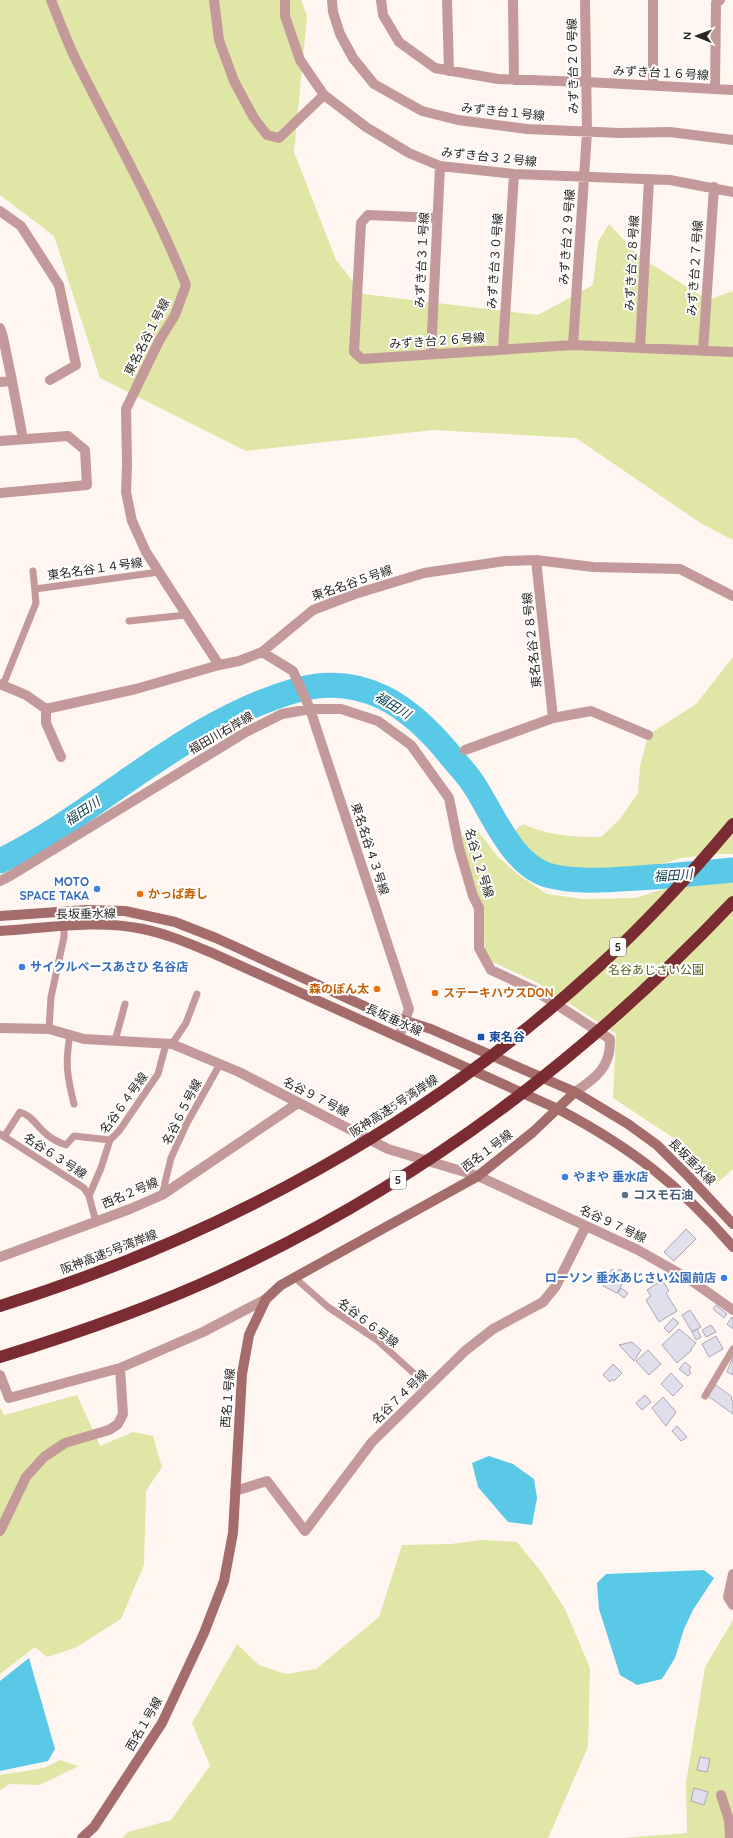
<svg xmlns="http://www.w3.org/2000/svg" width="733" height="1838" font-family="Quicksand,'Noto Sans JP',sans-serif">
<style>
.green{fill:#e0e6a6}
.water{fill:#5ac8e7}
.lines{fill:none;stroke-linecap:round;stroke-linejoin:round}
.river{stroke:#5ac8e7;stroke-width:25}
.building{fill:#e2dfec;stroke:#aba8b5}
.lane{stroke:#c39a99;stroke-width:7}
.street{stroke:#c39a99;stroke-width:10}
.secondary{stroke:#a56c6c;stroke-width:10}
.highway{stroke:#7a2c32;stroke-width:12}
.shop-dot{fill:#3f7fe0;stroke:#fff;stroke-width:1.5}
.food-dot{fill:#e8710a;stroke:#fff;stroke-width:1.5}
.transit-dot{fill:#1a4fb4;stroke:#fff;stroke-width:1.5}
.service-dot{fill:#5c6f8a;stroke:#fff;stroke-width:1.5}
.labels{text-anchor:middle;stroke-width:4;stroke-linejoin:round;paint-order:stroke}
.shield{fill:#fff;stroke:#6a6664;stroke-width:1}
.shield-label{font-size:11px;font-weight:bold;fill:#2a2522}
.street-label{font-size:12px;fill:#2a2522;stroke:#fff}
.shop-label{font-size:12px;font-weight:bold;fill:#366cbe;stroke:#fff;text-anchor:end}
.food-label{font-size:12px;font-weight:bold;fill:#c56008;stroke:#fff;text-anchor:start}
.park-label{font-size:12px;fill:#585c1e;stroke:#fff}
.transit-label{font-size:12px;font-weight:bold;fill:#164399;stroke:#fff;text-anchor:start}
.service-label{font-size:12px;font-weight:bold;fill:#4e5e75;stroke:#fff;text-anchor:start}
.water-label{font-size:13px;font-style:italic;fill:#124450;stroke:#fff}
</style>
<rect width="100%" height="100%" fill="#fff6f2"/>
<path class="green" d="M 0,0 L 301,0 L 307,16 L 294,152 L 336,260 L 363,294 L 538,315 L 593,285 L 598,242 L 609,224 L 640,257 L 708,300 L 733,291 L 733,540 L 702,524 L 576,438 L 433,430 L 246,451 L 100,378 L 54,236 L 0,195 Z
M 733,657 L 733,854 L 716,854 L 681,858 L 656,866 L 610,872 L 575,873 L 551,867 L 510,835 L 523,824 C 549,836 573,837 601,837 L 620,819 L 638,793 L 640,766 L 648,735 L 696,704 Z
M 478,831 L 498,857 L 520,876 L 547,894 L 583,899 L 635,898 L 677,885 L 733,879 L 733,1169 L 716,1184 L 672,1137 L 613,1098 L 616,1034 L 538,983 L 491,961 L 485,949 L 482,907 L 463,848 L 461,836 Z
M 77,1395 L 100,1446 L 133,1432 L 153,1436 L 162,1467 L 146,1491 L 144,1565 L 121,1619 L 75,1648 L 47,1657 L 35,1647 L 0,1674 L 0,1408 L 4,1415 Z
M 481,1540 L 517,1542 L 542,1573 L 565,1609 L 590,1668 L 588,1747 L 548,1838 L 122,1838 L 128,1832 L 171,1820 L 210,1766 L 192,1723 L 237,1644 L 259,1665 L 286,1674 L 316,1669 L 379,1617 L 402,1545 L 451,1544 Z
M 733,1620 L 733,1838 L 622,1838 L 687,1833 L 686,1783 L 705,1667 Z
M 60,1760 L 79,1766 L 40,1785 L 10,1784 L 0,1790 L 0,1775 L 44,1768 Z"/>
<path class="water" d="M 489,1456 L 513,1464 L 534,1479 L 537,1498 L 532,1525 L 508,1522 L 478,1487 L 472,1463 Z
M 704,1570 L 714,1578 L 693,1610 L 684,1629 L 675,1658 L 662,1679 L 637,1685 L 620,1675 L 599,1609 L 597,1583 L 606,1574 Z
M 29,1658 L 55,1749 L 48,1761 L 0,1771 L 0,1681 Z"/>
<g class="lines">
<path class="river" d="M 0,861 C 103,810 184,722 297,690 C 363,672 410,706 450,755 C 458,765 468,775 474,785 C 493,814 512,864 547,875 C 575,883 609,880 638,878 C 670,876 701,873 733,870"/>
</g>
<path class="building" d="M 686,1229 L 696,1239 L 674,1261 L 664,1252 Z
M 612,1269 L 617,1272 L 619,1269 L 628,1274 L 617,1293 L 603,1286 Z
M 662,1280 L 669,1291 L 666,1293 L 677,1311 L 659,1322 L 646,1300 L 651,1296 L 647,1290 Z
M 621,1288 L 628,1293 L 624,1298 L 618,1293 Z
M 716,1305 L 727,1314 L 724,1318 L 713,1309 Z
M 690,1310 L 701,1327 L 692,1332 L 682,1315 Z
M 732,1317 L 733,1318 L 733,1329 L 727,1324 Z
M 673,1318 L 679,1323 L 669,1333 L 664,1328 Z
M 711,1325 L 716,1332 L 706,1337 L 702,1330 Z
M 679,1329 L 696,1343 L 691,1349 L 692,1350 L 677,1363 L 662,1345 Z
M 697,1329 L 701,1337 L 696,1340 L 692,1332 Z
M 716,1336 L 723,1349 L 709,1357 L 702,1344 Z
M 632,1342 L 641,1350 L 634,1361 L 619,1345 Z
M 648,1350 L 661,1364 L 649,1375 L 636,1361 Z
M 733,1356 L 733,1375 L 727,1372 Z
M 685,1362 L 691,1367 L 689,1370 L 691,1373 L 688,1376 L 679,1369 Z
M 613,1364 L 622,1373 L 614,1381 L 612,1379 L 610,1382 L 603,1375 Z
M 671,1373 L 683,1386 L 673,1396 L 661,1384 Z
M 716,1385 L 732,1397 L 731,1399 L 733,1401 L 733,1414 L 708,1396 Z
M 645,1395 L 651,1402 L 642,1410 L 636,1403 Z
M 663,1397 L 676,1412 L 666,1426 L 652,1408 Z
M 677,1426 L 687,1437 L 681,1441 L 672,1431 Z
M 700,1757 L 710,1759 L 707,1772 L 697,1770 Z
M 694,1788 L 708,1792 L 704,1805 L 691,1801 Z"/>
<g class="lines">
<path class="lane" d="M 35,589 L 159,572
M 129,621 L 186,615
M 3,685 L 36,603 L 33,571
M 49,1029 L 51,997 L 64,937 L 64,926
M 70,1035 C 65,1063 67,1076 74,1104
M 115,1041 L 125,1004
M 172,1044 L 186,1023 L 197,994
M 0,1134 L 84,1188 L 89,1196 L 96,1222
M 4,1137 L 20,1112 C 32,1116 35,1124 44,1132 C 51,1139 57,1142 66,1145 L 74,1136 L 110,1140
M 162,1195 L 171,1158 L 187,1123 L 220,1064
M 89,1196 L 101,1168 L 110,1140 L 119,1131 L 158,1074 L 166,1044
M 294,1277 L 328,1307 L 377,1340 L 429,1387
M 705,1396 L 733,1349"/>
<path class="street" d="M 51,0 C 59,20 67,42 77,62 C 114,136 155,207 186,285 L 175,315 L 159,341 L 126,409 L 127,464 L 126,492 L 132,521 L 146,552 L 219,665
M 214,0 L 219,40 L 234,81 L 254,118 L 267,135 L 279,138 L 324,95
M 285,0 L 285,16 L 300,60 L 324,95 L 366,127 L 409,153 L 440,166 L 514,174 L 670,180 L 733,192
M 332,0 L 333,12 L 340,34 L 353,58 L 374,84 L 422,111 L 458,120 L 527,129 L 620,133 L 670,132 L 733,140
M 381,0 L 383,15 L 399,42 L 435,68 L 498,79 L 587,82 L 733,90
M 447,0 L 449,71
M 513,0 L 514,80
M 653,0 L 653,86
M 715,89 L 716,3 L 720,0
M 0,211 L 21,226 L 59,285 L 76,365 L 50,380
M 437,218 L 368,215 L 361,223 L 354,352 L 362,359 L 573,345 L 733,352
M 0,328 L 3,337 L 12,381 L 0,382
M 573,345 L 587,132 L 585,0
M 640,348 L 649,180
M 503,349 L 514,174
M 703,351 L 714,187
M 431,354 L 440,166
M 12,381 L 23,439
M 0,441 L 68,436 L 85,450 L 87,485 L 0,493
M 536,560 L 553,718
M 262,652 L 293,671 L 310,709 L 409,1009 L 399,1037
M 0,684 L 26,695 L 46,709 L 136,689 L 219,665 L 239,661 L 262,652 L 313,610 L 355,594 L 424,573 L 505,561 L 536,560 L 593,567 L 680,569 L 733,596
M 46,709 L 46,723 L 61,757
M 465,750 L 553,718 L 591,711 L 648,735
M 0,881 L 10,876 L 246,732 L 282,714 L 310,709 L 341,709 L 378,721 L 411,745 L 449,798 L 459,848 L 473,896 L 479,908 L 479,948 L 491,970 L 534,990 L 610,1039 C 611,1067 596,1078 575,1092
M 0,1028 L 49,1029 L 84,1039 L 172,1044 L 239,1072 L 388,1149 L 478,1176 L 638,1250 L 689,1279 L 733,1310
M 0,1257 L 130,1209 L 162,1195 L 298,1103
M 0,1375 L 9,1398 L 120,1368 L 203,1332 L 266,1299
M 235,1491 L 267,1481 L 305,1531 L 372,1442 L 465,1351 L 493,1329 L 543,1302 L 556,1286 L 586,1226
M 0,1531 L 26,1477 L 44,1457 L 65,1443 L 109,1430 L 118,1424 L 123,1414 L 120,1368
M 733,1574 L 728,1597 L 733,1605
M 721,1795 L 729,1820 L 730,1838"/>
<path class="secondary" d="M 0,916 L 86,910 L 125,911 L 175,922 L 216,938 L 375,1011 L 431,1029 L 575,1092 L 628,1124 L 657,1145 L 689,1177 L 733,1224
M 0,931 C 47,928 97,919 143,929 C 167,934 188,943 210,952 L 558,1109 C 630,1147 680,1185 733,1247
M 82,1838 L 94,1827 L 162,1723 L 204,1633 L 224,1581 L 233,1533 L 242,1374 L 249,1335 L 266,1299 L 281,1285 L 478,1176 L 533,1132 L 575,1092"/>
<path class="highway" d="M 0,1306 C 221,1237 427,1124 598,967 C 646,923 691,874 733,824
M 0,1357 C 78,1333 156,1306 230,1271 C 424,1180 586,1057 733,902"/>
</g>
<g class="shop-dot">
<circle cx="97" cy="889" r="4"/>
<circle cx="22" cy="967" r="4"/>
<circle cx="565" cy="1177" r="4"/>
<circle cx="724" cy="1278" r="4"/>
</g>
<g class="food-dot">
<circle cx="140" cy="894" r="4"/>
<circle cx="377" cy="989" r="4"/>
<circle cx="435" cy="993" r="4"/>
</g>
<rect class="transit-dot" x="477" y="1033" width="8" height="8" rx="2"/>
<circle class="service-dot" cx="625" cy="1195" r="4"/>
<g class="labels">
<g class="shield">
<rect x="610" y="938" width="16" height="18" rx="3"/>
<rect x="390" y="1171" width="16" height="18" rx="3"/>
</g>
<g class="shield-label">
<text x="618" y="951">5</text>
<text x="398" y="1184">5</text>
</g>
<g class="street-label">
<text transform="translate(573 66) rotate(-91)" y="4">みずき台２０号線</text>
<text transform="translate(661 73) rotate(3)" y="4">みずき台１６号線</text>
<text transform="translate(503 112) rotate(6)" y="4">みずき台１号線</text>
<text transform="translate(489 157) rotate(6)" y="4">みずき台３２号線</text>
<text transform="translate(567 237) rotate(-86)" y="4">みずき台２９号線</text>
<text transform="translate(422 260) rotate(-87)" y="4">みずき台３１号線</text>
<text transform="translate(495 261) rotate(-86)" y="4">みずき台３０号線</text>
<text transform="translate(632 263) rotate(-87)" y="4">みずき台２８号線</text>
<text transform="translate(695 268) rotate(-86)" y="4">みずき台２７号線</text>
<text transform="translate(147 337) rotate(-63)" y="4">東名名谷１号線</text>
<text transform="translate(437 341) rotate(-4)" y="4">みずき台２６号線</text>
<text transform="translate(95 569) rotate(-8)" y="4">東名名谷１４号線</text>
<text transform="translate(352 583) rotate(-19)" y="4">東名名谷５号線</text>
<text transform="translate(532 640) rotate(-96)" y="4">東名名谷２８号線</text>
<text transform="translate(221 733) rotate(-30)" y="4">福田川右岸線</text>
<text transform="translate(370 849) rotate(72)" y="4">東名名谷４３号線</text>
<text transform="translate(479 863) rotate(73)" y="4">名谷１２号線</text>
<text transform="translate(86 914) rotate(-1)" y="4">長坂垂水線</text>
<text transform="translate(394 1020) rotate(24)" y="4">長坂垂水線</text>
<text transform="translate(316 1097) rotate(27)" y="4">名谷９７号線</text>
<text transform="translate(124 1103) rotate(-54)" y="4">名谷６４号線</text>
<text transform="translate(394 1106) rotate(-33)" y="4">阪神高速5号湾岸線</text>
<text transform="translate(182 1112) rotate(-63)" y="4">名谷６５号線</text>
<text transform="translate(487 1151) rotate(-37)" y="4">西名１号線</text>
<text transform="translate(55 1156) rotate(33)" y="4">名谷６３号線</text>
<text transform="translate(692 1162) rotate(45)" y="4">長坂垂水線</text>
<text transform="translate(130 1193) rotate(-23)" y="4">西名２号線</text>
<text transform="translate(613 1224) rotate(25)" y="4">名谷９７号線</text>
<text transform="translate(109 1252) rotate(-21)" y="4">阪神高速5号湾岸線</text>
<text transform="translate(368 1323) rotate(37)" y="4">名谷６６号線</text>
<text transform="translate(400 1397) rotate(-44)" y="4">名谷７４号線</text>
<text transform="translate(228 1398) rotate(-85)" y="4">西名１号線</text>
<text transform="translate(144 1724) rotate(-60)" y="4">西名１号線</text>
</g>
<g class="shop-label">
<text x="89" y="886">MOTO<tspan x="89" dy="14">SPACE TAKA</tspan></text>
<text x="30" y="971" text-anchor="start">サイクルベースあさひ 名谷店</text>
<text x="573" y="1181" text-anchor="start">やまや 垂水店</text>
<text x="716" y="1282">ローソン 垂水あじさい公園前店</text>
</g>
<g class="food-label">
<text x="148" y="898">かっぱ寿し</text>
<text x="369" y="993" text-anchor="end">森のぽん太</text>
<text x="443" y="997">ステーキハウスDON</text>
</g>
<g class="park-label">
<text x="656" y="974">名谷あじさい公園</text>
</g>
<g class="transit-label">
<text x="489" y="1041">東名谷</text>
</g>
<g class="service-label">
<text x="633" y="1199">コスモ石油</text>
</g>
<g class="water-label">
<text transform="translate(393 705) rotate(31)" y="5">福田川</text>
<text transform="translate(82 811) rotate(-34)" y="5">福田川</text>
<text transform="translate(673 875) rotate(-4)" y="5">福田川</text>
</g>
</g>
<g transform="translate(697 36) rotate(271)" stroke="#ffffff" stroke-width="3" paint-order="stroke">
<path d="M0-3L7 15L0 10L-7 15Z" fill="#2a2522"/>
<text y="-6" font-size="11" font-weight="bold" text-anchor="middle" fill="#2a2522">N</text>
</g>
</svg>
